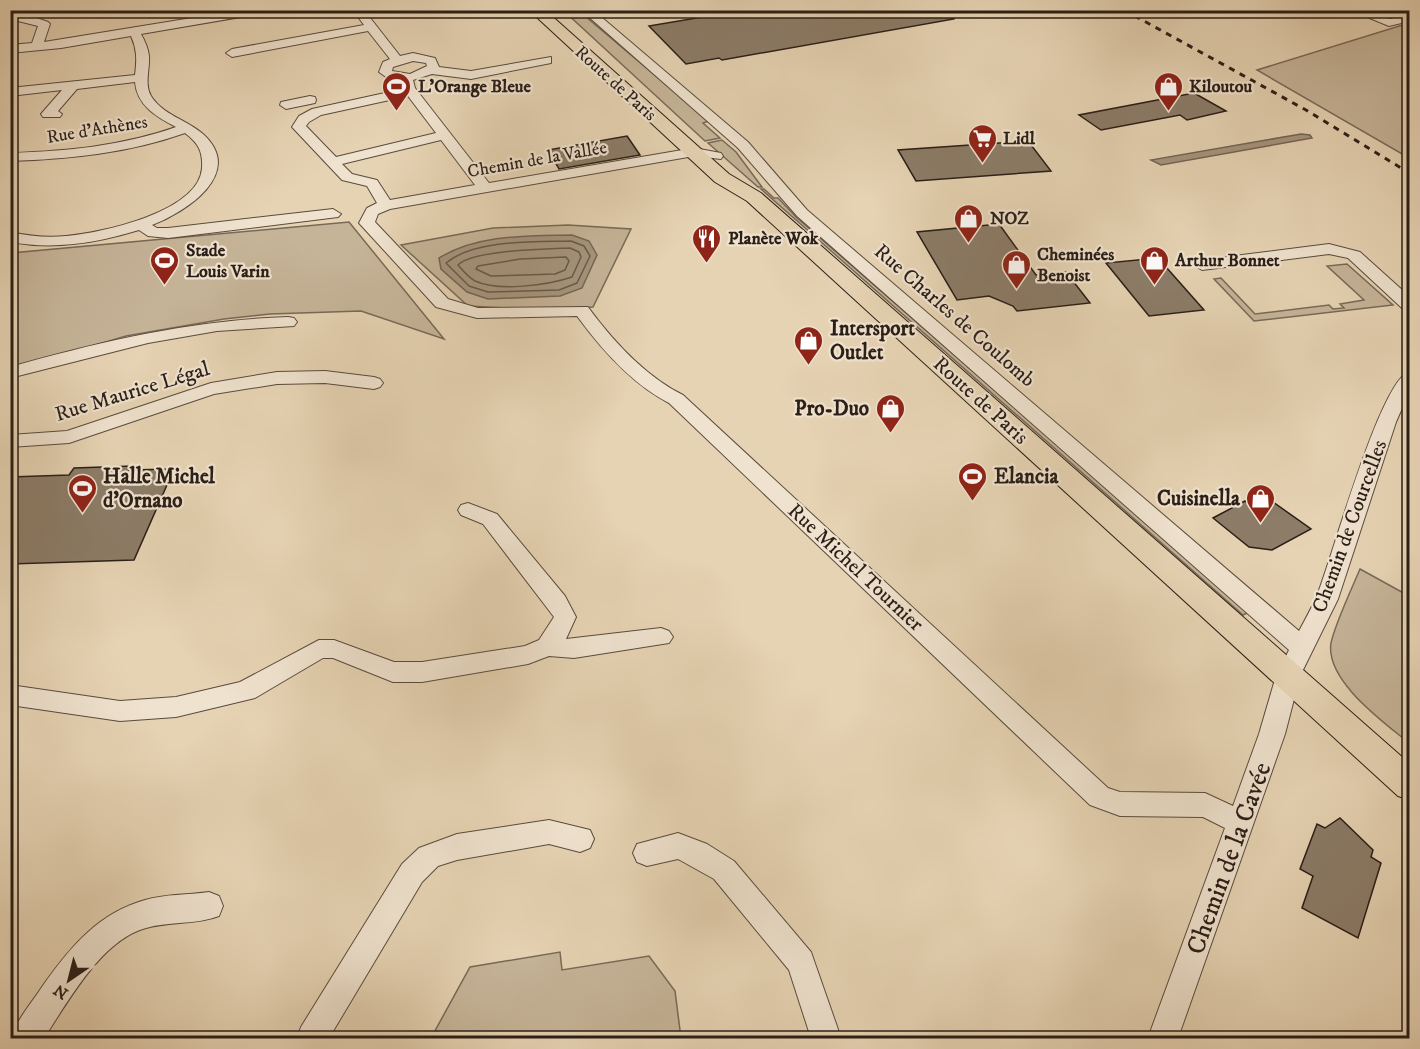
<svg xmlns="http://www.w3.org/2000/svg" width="1420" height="1049" font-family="'IM FELL DW Pica',serif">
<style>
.green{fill:#c6b498;stroke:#786958;stroke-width:1.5}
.water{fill:#a6957e;stroke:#746555;stroke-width:1.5}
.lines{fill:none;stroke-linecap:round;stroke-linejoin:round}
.shore{stroke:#685a4a;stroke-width:1.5}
.building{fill:#8c7c68;stroke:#2a1e17;stroke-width:1.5}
.minor-casing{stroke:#594b3e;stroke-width:2}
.major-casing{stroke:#2a1e17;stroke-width:2}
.minor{fill:#efe2ce;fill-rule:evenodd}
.major{fill:#e6d3b3;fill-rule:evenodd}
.rail-far1{stroke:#2a1e17;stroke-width:3;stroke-dasharray:6 6;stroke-linecap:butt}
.rail{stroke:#2a1e17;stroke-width:4;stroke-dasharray:8 8;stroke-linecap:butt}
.labels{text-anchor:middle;stroke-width:4.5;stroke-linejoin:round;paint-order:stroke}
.far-street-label{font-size:18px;fill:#2a1e17;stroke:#efe2ce}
.far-poi-label{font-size:18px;font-weight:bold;fill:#2a1e17;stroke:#efe2ce;text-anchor:start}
.street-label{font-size:21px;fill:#2a1e17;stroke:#efe2ce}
.poi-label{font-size:21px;font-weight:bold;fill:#2a1e17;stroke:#efe2ce;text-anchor:start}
.near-street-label{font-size:26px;fill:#2a1e17;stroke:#efe2ce}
</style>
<rect width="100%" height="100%" fill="#e6d3b3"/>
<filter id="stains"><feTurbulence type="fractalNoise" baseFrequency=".00333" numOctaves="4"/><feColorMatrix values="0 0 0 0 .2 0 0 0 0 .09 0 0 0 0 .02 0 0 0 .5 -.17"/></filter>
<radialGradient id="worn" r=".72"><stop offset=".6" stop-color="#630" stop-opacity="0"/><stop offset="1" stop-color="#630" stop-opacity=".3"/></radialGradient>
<path class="green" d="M 564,11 L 579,11 L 709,121 L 703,123 L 720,138 L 705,141 Z
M 1409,23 L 1409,158 L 1257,70 Z
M 722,140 L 736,152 L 762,187 L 758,187 L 708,143 Z
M 761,189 L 764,189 L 774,198 L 778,198 L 796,217 L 1249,612 L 1243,615 Z
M 349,222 L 444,339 L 361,311 L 270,314 L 224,319 L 126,336 L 11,370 L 11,253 Z
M 568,225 L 631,229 L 593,307 L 546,310 L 468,306 L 401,245 L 493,228 Z
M 1347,264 L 1393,305 L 1254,321 L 1214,279 L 1221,278 L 1255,314 L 1329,305 L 1333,309 L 1344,308 L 1340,304 L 1364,300 L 1327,266 Z
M 1360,569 L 1409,596 L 1409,743 C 1385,723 1325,681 1331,643 C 1335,624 1352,588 1360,569 Z
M 560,952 L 562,970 L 649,956 L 675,991 L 681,1038 L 431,1038 L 470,967 Z"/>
<path class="water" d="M 1301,134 L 1310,135 L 1312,138 L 1161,165 L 1151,160 Z
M 572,235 L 589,241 L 597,255 L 582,288 L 560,296 L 488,299 L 467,292 L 441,269 L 439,258 C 478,234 528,236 572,235 Z"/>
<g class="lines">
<path class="shore" d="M 571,241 L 584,246 L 590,256 L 577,283 L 559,290 L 488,292 L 469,286 L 446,263 C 475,239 535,242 571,241 Z
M 570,248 L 579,252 L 581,257 L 572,277 C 548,285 499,292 475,281 C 468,277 463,271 458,265 C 472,250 547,249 570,248 Z
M 566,257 L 569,261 L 565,270 L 555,274 L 491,276 L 476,269 L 478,266 L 520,259 Z"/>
</g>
<path class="building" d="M 744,10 L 953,10 L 954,19 L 722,60 L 719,58 L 686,64 L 649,26 Z
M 1194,93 L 1226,111 L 1187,120 L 1180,115 L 1101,130 L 1079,115 Z
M 627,136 L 640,155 L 559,169 L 548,150 Z
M 1028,141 L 1051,171 L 916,181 L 898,150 Z
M 999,224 L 1036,275 L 1066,272 L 1090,303 L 1017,311 L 1013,306 L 989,296 L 957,300 L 917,232 Z
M 1158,258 L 1204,310 L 1149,316 L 1106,263 Z
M 132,466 L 129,470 L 174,469 L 134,560 L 10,564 L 10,477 L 69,475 L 74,468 Z
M 1266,497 L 1311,529 L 1272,550 L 1249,547 L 1213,518 L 1245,501 L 1250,505 Z
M 1340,818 L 1373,850 L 1371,857 L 1381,863 L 1358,938 L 1302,908 L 1313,876 L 1300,869 L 1317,824 L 1325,828 Z"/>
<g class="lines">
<defs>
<path id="minor" d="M 241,10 L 269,10 L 264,13 L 141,34 C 145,41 148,48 149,56 C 150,69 144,84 151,96 C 163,115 187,120 203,134 C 246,173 186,212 152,225 L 157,228 L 168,228 L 333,209 L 341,214 L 338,217 L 168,238 L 148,236 L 139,230 C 96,243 55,250 10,242 L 10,232 C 29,236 47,238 66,236 C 101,233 199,212 202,168 C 203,151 198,143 185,133 C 129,153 70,159 10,161 L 10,153 C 67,151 122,146 176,127 C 157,117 137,106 135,82 L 77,89 L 58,111 L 62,114 L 60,117 L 43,117 L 41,114 L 62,90 L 10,96 L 10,88 L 135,75 C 137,60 137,49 131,36 L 61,48 L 10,53 L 10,45 L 32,43 L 38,26 L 18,21 L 18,17 L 31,16 L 48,22 L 50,24 L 44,42 Z
M 353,10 L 364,10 L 400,56 L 413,53 L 435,58 L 439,67 L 471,71 L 551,57 L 551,63 L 471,79 L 432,74 L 413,80 L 415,88 L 489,183 L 694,148 L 721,153 L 723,156 L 721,159 L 694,156 L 390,209 L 378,214 L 375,222 L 448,299 L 478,308 L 588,307 C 613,341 645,376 683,395 L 1108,788 L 1120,792 L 1205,793 L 1233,806 L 1259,734 L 1276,676 L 1289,650 L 797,216 L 738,148 L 581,10 L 593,10 L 748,142 L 807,210 L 1299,631 C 1305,620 1311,609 1316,598 C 1331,563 1380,379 1410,371 L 1410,390 L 1396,422 L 1338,599 L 1300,676 L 1285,734 L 1178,1038 L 1148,1038 L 1225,828 L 1203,817 L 1120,816 L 1090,805 L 669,403 C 632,384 602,350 577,316 L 477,318 L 436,307 L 359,223 L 367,208 L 377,203 L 367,186 L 342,180 L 292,127 L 299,116 L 312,109 L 403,89 L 401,81 L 386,77 L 379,72 L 383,62 L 390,59 L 368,31 L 232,57 L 226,53 L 232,49 L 364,25 ZM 413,61 L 426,63 L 427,66 L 410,74 L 392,71 L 393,67 ZM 408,96 L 436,133 L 336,157 L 306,126 L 309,122 L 321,115 ZM 441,140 L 475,185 L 390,200 L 377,180 L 352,174 L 342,164 Z
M 1350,10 L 1366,10 L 1390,19 L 1410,14 L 1410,21 L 1389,26 Z
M 310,96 L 315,97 L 316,100 L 315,103 L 286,109 L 280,105 L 281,102 Z
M 1329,244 L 1360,252 L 1410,297 L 1410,311 L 1404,310 L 1348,258 L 1329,254 L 1202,270 L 1194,265 L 1202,260 Z
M 288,317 L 294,318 L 297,322 L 294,326 L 217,331 L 148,343 L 10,378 L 10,367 C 102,341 193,320 288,317 Z
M 325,371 L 374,377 L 380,379 L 383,383 L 380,387 L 374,389 L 325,383 L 277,384 L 214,394 L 69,443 L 10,447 L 10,435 L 67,431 L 211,383 L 277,372 Z
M 468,503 L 497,514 L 565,596 L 576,617 L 566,639 L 661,628 L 669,631 L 673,637 L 669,643 L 574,658 L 549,656 L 528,664 L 422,682 L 393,682 L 333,658 L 323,658 L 255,698 L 176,717 L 120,721 L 10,705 L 10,685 L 120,701 L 176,697 L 240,682 L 319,640 L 334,640 L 394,662 L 422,662 L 525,646 L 539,640 L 554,617 L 483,524 L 461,515 L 458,510 L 461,505 Z
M 549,820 L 590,830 L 594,839 L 590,848 L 580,852 L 549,844 L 457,860 L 438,866 L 422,882 L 329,1038 L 297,1038 L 301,1027 L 402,864 L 419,848 L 457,834 Z
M 678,833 L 707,844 L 734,861 L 811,952 L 841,1038 L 811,1038 L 789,970 L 714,879 L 678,859 L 647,866 L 637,862 L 633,853 L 637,844 Z
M 209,892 L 219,896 L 223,906 L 219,916 C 196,925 170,921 146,928 C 101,940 68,1002 44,1038 L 11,1038 C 17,1019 33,1001 44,984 C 71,946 99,913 145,900 C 165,894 188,895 209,892 Z"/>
<path id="major" d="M 529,10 L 545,10 L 729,174 L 761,193 L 1410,764 L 1410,800 L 1398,796 L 747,201 L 715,182 Z"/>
</defs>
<use href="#minor" class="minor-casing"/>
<use href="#major" class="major-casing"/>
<use href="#minor" class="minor"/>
<use href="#major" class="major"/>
<path class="rail-far1" d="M 1124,10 L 1306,110 L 1406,171"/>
<path class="rail" d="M 1404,169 L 1410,173"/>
</g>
<defs>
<symbol id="stadium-pin" viewBox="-11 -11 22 30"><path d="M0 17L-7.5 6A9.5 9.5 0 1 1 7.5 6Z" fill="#8f2418" stroke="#efe2ce"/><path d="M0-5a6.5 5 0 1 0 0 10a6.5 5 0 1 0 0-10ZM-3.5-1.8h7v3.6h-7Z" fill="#fff"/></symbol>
<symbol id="shop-pin" viewBox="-11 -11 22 30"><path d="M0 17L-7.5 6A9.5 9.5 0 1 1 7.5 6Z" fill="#8f2418" stroke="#efe2ce"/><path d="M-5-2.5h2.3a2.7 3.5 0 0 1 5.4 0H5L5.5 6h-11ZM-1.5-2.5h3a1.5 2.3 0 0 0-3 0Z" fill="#fff"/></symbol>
<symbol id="supermarket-pin" viewBox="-11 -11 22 30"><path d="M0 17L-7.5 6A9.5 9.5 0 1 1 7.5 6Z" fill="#8f2418" stroke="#efe2ce"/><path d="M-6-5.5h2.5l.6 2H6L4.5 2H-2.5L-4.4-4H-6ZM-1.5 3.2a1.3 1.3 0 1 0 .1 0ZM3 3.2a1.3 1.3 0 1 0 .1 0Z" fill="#fff"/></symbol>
<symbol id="restaurant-pin" viewBox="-11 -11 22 30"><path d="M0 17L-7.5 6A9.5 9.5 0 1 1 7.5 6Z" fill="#8f2418" stroke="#efe2ce"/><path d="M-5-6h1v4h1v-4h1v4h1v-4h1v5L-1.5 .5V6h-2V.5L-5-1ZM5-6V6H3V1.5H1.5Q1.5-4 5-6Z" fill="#fff"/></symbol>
</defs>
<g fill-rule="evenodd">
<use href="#stadium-pin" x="380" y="70" width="33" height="45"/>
<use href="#shop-pin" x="1152" y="70" width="33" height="45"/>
<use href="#supermarket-pin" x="966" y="122" width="33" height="45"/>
<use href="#shop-pin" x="952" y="202" width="33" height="45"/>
<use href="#restaurant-pin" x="690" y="222" width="33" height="45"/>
<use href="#stadium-pin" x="148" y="244" width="33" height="45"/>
<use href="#shop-pin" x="1138" y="244" width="33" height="45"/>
<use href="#shop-pin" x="1000" y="248" width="33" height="45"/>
<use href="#shop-pin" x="792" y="324" width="33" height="45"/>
<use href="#shop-pin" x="874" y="392" width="33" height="45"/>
<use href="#stadium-pin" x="956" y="460" width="33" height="45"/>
<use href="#stadium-pin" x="66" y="472" width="33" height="45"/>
<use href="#shop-pin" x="1244" y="482" width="33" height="45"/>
</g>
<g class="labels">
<g class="far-street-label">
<text transform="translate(616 83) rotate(42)" y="6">Route de Paris</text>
<text transform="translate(97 129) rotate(-9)" y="6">Rue d'Athènes</text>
<text transform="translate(537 159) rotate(-10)" y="6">Chemin de la Vallée</text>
</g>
<g class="far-poi-label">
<text x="418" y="92">L'Orange Bleue</text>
<text x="1189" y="92">Kiloutou</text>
<text x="1003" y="144">Lidl</text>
<text x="990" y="224">NOZ</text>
<text x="728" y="244">Planète Wok</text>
<text x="186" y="256">Stade<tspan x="186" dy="21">Louis Varin</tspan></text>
<text x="1037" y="260">Cheminées<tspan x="1037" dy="21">Benoist</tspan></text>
<text x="1175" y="266">Arthur Bonnet</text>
</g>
<g class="street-label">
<text transform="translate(955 315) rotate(41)" y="7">Rue Charles de Coulomb</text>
<text transform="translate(132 391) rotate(-17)" y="7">Rue Maurice Légal</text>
<text transform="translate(981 400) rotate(42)" y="7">Route de Paris</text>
<text transform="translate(1349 526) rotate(-70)" y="7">Chemin de Courcelles</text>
<text transform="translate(856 567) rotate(43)" y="7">Rue Michel Tournier</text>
</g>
<g class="poi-label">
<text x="830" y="335">Intersport<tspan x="830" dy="24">Outlet</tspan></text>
<text x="869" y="415" text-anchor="end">Pro-Duo</text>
<text x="103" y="483">Halle Michel<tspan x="103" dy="24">d'Ornano</tspan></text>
<text x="994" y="483">Elancia</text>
<text x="1240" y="505" text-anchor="end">Cuisinella</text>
</g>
<g class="near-street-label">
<text transform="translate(1228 858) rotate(-70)" y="9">Chemin de la Cavée</text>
</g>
</g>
<rect width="1420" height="1049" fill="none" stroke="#e6d3b3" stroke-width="36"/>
<rect x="12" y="12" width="1396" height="1025" fill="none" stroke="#2a1e17" stroke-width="3"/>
<rect x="18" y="18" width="1384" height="1013" fill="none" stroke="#2a1e17" stroke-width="1.5"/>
<g transform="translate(69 980) rotate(215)" stroke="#efe2ce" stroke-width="4.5" paint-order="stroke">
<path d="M0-4.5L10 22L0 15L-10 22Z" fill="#2a1e17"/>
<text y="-9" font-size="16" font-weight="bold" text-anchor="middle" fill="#2a1e17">N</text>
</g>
<rect width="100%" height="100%" filter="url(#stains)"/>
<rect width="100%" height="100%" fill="url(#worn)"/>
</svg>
